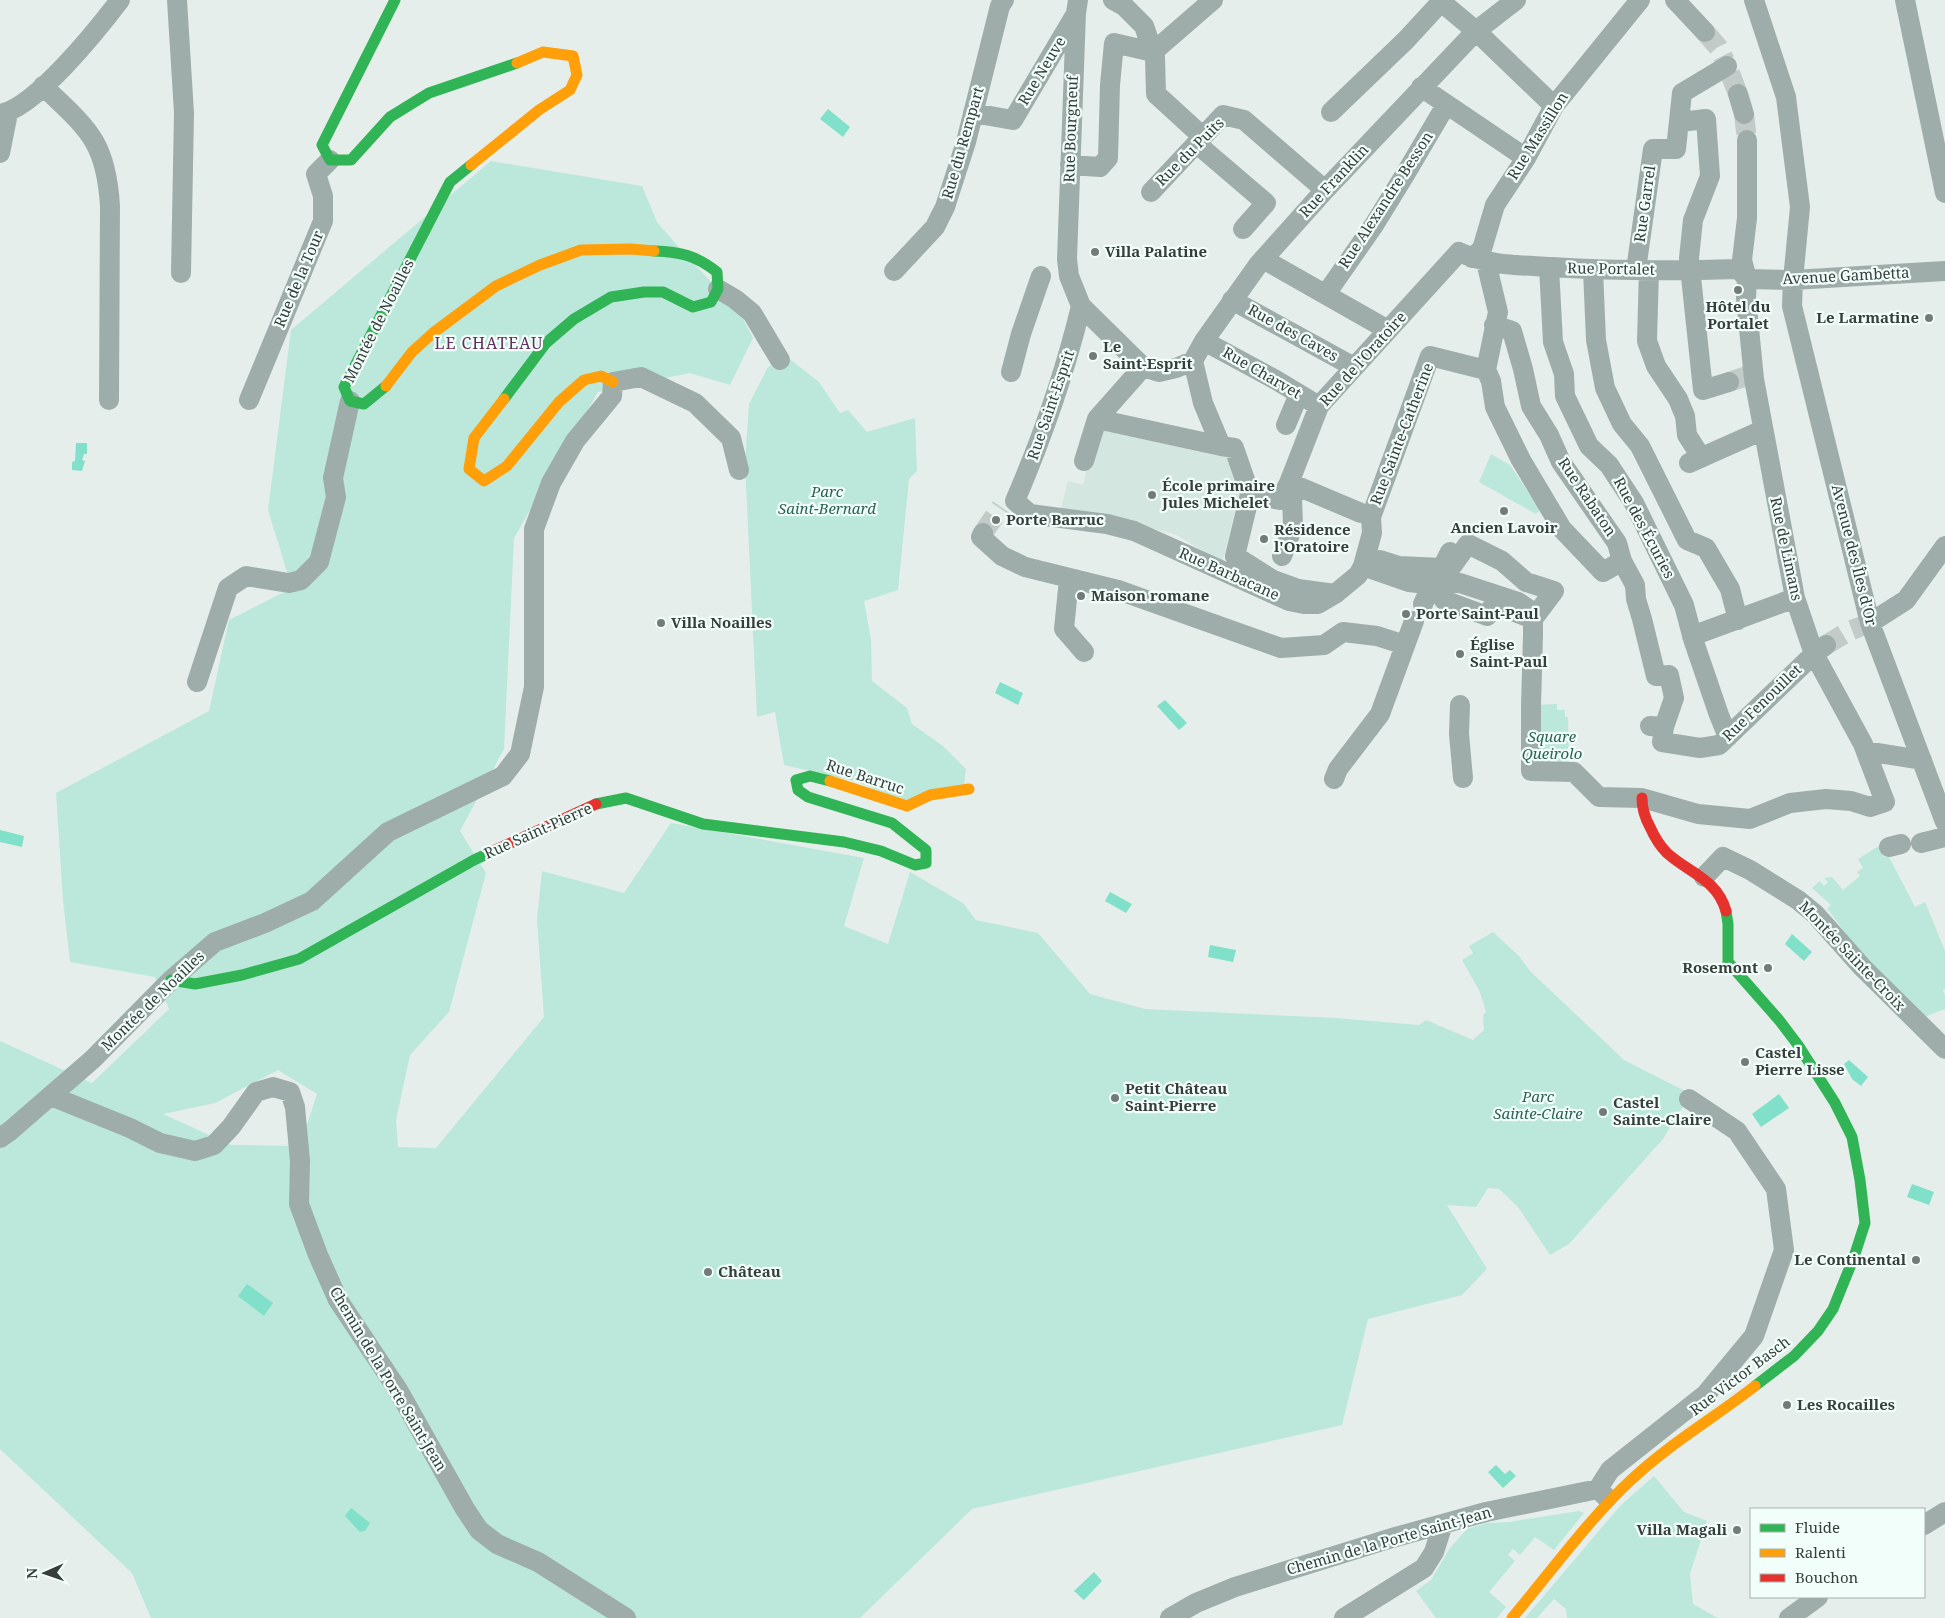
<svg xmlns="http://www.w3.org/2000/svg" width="1945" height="1618" font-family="'Noto Serif',serif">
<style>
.built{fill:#d4e6e0}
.green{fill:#bbe8db;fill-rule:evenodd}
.water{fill:#80e0c9}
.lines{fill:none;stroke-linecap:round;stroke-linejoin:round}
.street-tunnel{stroke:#c2cbc8;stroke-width:20;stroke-dasharray:20 10;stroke-linecap:butt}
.street{stroke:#9fadaa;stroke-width:20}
.fast{stroke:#30b455;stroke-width:11}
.slow{stroke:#ff9f0a;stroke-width:11}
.jam{stroke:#e5322d;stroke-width:11}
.poi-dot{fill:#737b79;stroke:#f1fefa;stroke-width:2}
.labels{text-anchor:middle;stroke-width:4.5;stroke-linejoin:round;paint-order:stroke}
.street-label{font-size:15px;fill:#363d3b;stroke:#f1fefa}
.poi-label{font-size:15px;font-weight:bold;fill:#363d3b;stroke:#f1fefa;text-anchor:start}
.park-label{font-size:15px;font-style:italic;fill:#2c6254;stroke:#f1fefa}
.neighbourhood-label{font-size:16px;letter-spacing:1px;fill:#622f5e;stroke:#f1fefa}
</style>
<rect width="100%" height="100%" fill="#e5eeeb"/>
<path class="built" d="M 1096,428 L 1236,460 L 1243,479 L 1222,563 L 1177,535 L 1147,527 L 1061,508 L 1068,481 L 1083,485 Z"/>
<path class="green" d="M 491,161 L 642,186 L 657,222 L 688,258 L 738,309 L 753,338 L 730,385 L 690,373 L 598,392 L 514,538 L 504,749 L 460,831 L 486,873 L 449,1012 L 410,1055 L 396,1120 L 398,1147 L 436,1148 L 544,1017 L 537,919 L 542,871 L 624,893 L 671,823 L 864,858 L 844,926 L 888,944 L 910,872 L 963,903 L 976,920 L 1038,933 L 1090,994 L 1145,1009 L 1336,1018 L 1419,1025 L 1426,1020 L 1473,1040 L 1484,1030 L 1483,1015 L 1486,1012 L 1480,992 L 1462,960 L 1473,953 L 1469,946 L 1493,932 L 1519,956 L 1530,971 L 1624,1060 L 1691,1094 L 1663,1139 L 1569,1244 L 1550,1255 L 1518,1207 L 1499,1189 L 1488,1188 L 1476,1207 L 1447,1205 L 1487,1269 L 1462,1295 L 1368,1319 L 1342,1425 L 972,1509 L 860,1618 L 151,1618 L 132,1573 L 0,1449 L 0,1041 L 92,1083 L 169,1009 L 155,977 L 70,962 L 63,900 L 56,793 L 209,711 L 229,620 L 292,588 L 268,510 L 291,330 ZM 278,1070 L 317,1094 L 300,1146 L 231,1145 L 163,1114 L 215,1103 Z
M 787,357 L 819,382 L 840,413 L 848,410 L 867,432 L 915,418 L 917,471 L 909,479 L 898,590 L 864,601 L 871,640 L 872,681 L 907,708 L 912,724 L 943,746 L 966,769 L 964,786 L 907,802 L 854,781 L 784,765 L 775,712 L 757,717 L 745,463 L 749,404 L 768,367 Z
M 1491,454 L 1510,465 L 1540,510 L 1536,514 L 1479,482 Z
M 1557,704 L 1557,710 L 1565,710 L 1565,717 L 1568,717 L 1569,756 L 1565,768 L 1535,769 L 1535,705 Z
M 1885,842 L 1882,853 L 1884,857 L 1888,855 L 1915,907 L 1925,902 L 1945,951 L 1945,989 L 1943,990 L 1945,995 L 1945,1009 L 1922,1018 L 1865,961 L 1833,916 L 1827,909 L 1831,905 L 1812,888 L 1820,881 L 1824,886 L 1828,882 L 1824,878 L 1832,877 L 1843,890 L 1860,876 L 1857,872 L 1863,868 L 1858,859 Z
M 1654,1476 L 1684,1512 L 1707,1521 L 1690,1574 L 1693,1604 L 1718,1618 L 1567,1618 L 1566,1609 L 1554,1599 L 1537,1618 L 1525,1618 L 1620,1506 Z
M 1579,1511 L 1584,1513 L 1554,1550 L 1535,1537 L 1520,1555 L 1513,1549 L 1508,1555 L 1515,1561 L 1489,1592 L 1506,1607 L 1497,1618 L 1436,1618 L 1416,1591 L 1431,1580 L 1450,1548 L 1467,1529 L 1487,1523 L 1508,1522 Z"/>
<path class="water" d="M 828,109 L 850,127 L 843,137 L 820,119 Z
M 76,443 L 87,443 L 87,454 L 84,454 L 82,460 L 85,461 L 82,471 L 72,470 L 72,462 L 75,461 Z
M 1000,682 L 1023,693 L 1018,705 L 995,693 Z
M 1165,700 L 1187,723 L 1179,730 L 1157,706 Z
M 0,830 L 24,836 L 22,847 L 0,842 Z
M 1110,892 L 1132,904 L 1126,913 L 1105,901 Z
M 1792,934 L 1812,952 L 1804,961 L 1785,944 Z
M 1210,945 L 1236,950 L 1233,962 L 1208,957 Z
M 1849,1060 L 1868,1077 L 1861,1086 L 1852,1079 L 1844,1064 Z
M 1779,1094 L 1789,1108 L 1761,1127 L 1752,1114 Z
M 1912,1184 L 1934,1192 L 1929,1205 L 1907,1197 Z
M 247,1284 L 273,1303 L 264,1316 L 238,1296 Z
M 1496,1465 L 1505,1474 L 1510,1470 L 1516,1476 L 1503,1488 L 1488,1472 Z
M 351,1508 L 370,1523 L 365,1531 L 360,1532 L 345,1516 Z
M 1094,1572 L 1102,1581 L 1084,1600 L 1074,1591 Z"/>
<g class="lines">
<path class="street-tunnel" d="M 1705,32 L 1718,47 L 1725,61
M 1730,73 L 1738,94
M 1744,114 L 1747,140
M 1729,382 L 1747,376
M 983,533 L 1001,507
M 1826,645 L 1849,631 L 1870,623"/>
<path class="street" d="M 177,0 L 184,113 L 181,273
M 1078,0 L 1076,13 L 1067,259 L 1069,276 L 1081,306 L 1143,367 L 1159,372 L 1176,368 L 1193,361
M 1439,0 L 1476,31 L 1554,106
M 1675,0 L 1705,32
M 1754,0 L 1786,97 L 1800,207 L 1793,280 L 1792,306 L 1870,623 L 1945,822
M 1905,0 L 1945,193
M 43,86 C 88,129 106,141 110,206 L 109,400
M 1421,87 L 1526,158
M 1738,94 L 1744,114
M 1331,112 L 1406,40 L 1441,2
M 973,113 L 1013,120 L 1074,17
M 0,114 C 35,108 98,29 120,0
M 1680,122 L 1706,119 L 1710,176 L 1693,220 L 1689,258 L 1703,390 L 1729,382
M 1203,137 L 1156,94 L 1155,57 L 1153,52 L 1213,0
M 1197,144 L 1266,203 L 1243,229
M 0,153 L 8,113
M 1070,165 L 1100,167 L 1108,158 L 1110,85 L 1114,43 L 1153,52 L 1144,26 L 1124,6 L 1113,0
M 1151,192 L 1223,115 L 1244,120 L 1325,190
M 1472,258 L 1482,249 L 1495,205 L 1526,158 L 1554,106 L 1640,0
M 1263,259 L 1388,330
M 1486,262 L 1498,312 L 1486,370 L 1491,381 L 1495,407 L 1521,460 L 1562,529 L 1603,572 L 1622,561
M 1549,267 L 1553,342 L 1564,374 L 1565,396 L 1589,446 L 1609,465 L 1634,503 L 1684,605 L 1693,639 L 1719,715 L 1728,737
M 1593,270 L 1596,340 L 1605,388 L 1622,424 L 1640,446 L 1687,540 L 1706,548 L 1730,589 L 1738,620
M 1636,270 L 1653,149 L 1676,149 L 1682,93 L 1727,66
M 1649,270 L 1647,341 L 1656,366 L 1678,399 L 1685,416 L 1687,435 L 1701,457
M 894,271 L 935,227 L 945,207 L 966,142 L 1000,6 L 1004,0
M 1747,279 L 1793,280 L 1945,271
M 718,289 L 735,299 L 752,313 L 780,360
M 1326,294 L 1374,225 L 1406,173 L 1446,105
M 1232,300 L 1354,367
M 1494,325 L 1512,331 L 1523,369 L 1531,406 L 1549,435 L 1561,462 L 1617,543 L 1622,561 L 1635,585 L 1636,599 L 1642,619 L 1656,676 L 1669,675 L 1674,698 L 1664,727
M 1204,341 L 1276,380 L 1319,406
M 1011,372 L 1021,334 L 1041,276
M 249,400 L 323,221 L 323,196 L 316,174 L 330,160
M 1097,419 L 1221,446
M 1286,425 L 1299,394
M 1084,461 L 1097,419 L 1143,367
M 1689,463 L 1763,430
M 1297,486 L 1361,513
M 1250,494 L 1234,448 L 1221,446 L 1203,403 L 1193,361 L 1204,341 L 1258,265 L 1325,190 L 1476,31 L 1516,0
M 1015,501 L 1030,514 L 1107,524 L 1134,531 L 1289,601 L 1304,604 L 1318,604 L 1335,594 L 1358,575 L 1363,566 L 1372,533 L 1371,517 L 1430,356 L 1486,370
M 1015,501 C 1042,438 1065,373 1081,306
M 983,533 L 981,537 L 1002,556 L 1025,567 L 1118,590 L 1281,648 L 1324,645 L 1343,632 L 1377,636 L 1405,645
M 1468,544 L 1502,561 L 1526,582 L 1554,591 L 1533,619 L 1504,608 L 1493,606 L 1487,616 L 1444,600 L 1435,585 L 1450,569 Z
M 1282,556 L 1293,526 L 1292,496 L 1285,492
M 1380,560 L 1399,566 L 1442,568 L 1450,552
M 1363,566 L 1409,582 L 1435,585 L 1448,583 L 1460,583 L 1518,602 L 1527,608 L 1533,619 L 1533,635 L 1531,705 L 1531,771 L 1574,772 L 1599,797 L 1642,798 L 1698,814 L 1750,819 L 1790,803 L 1826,799 L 1851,801 L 1870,807 L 1885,802 L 1863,744 L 1814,654 L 1795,598 L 1754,379 L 1746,298 L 1747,279 L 1742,260 L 1747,218 L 1747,140
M 1069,579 L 1064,629 L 1084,652
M 1335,594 L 1298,589 L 1273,580 L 1235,556 L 1250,494 L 1280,500 L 1289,483 L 1319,406 L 1459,252 C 1489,266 1519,265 1552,267 C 1614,271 1677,271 1739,269 L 1747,279
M 1423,604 L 1429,591 L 1434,585
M 1870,623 L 1906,600 L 1945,546
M 1692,636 L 1795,598
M 197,682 L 228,588 L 246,576 L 289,583 L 301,580 L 319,562 L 336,497 L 333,478 L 350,401
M 1460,705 L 1459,734 L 1463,778
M 1650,726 L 1664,727 L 1662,742 L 1700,748 L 1719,745 L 1814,654 L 1826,645
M 1866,751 L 1922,760
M 1334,779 L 1338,769 L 1380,714 L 1414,621
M 1921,843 L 1945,837
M 1889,847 L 1901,844
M 1704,877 L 1723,857 L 1750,870 L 1798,900 L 1815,914 L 1862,967 L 1945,1049
M 51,1096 L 130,1128 L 160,1143 L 195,1151 L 214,1145 L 231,1127 L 256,1092 L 273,1087 L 290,1092 L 295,1107 L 300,1161 L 299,1204 L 318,1255 L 338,1300 L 398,1390 L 465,1509 L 479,1530 L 497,1544 L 538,1562 L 626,1618
M 0,1138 L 10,1131 L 93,1059 L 171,980 L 215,942 L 265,923 L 312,901 L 388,832 L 503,776 L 520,754 L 534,687 L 534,529 L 551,483 L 575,441 L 612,396 L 613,382 L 641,377 L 695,403 L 731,438 L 739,470
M 1598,1489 L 1610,1470 L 1706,1394 L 1754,1336 L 1784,1250 L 1776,1189 L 1737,1131 L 1689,1099
M 1924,1525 L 1945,1512
M 1170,1618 L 1196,1603 L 1235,1587 L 1392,1538 L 1486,1512 L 1598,1489 L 1607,1498
M 1344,1618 L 1424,1568 L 1434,1552 L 1443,1524
M 1789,1618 L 1818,1597"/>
<path class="fast" d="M 395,0 L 322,145 L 330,160 L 351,160 L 390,117 L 429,93 L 517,63
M 386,386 L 364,404 L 350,401 L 344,387 L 450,182 L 471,165
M 504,399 L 546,343 L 574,319 L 611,297 L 644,292 L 663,292 L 693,307 L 711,302 L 718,289 L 717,272 C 695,255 681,252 654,251
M 596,804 L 626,798 L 703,824 L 844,842 L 881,851 L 915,865 L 926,863 L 926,850 L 892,823 L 808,797 L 798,790 L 796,780 L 810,776 L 830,781
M 1726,911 L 1728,924 L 1728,962 L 1779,1020 L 1798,1045 L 1835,1103 L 1852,1137 L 1860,1180 L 1865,1223 L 1854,1257 L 1833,1309 L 1818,1331 L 1794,1356 L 1755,1386
M 171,980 L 195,984 L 242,975 L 299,959 L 474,860 L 491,852"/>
<path class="slow" d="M 471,165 L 539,110 L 570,90 L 577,75 L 573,56 L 543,52 L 517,63
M 386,386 L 412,352 L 433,333 L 496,286 L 540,265 L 581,250 L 631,249 L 654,251
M 504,399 L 474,438 L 469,469 L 484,481 L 507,466 L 559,402 L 584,380 L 601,376 L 613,382
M 830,781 L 907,806 L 930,795 L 969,789
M 1512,1618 C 1550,1573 1588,1520 1631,1480 C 1669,1444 1714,1418 1755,1386"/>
<path class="jam" d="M 1642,798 C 1642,809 1645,818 1650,827 C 1654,836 1660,846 1667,853 C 1689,873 1717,879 1726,911
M 491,852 L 596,804"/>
</g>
<g class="poi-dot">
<circle cx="1095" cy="252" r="5"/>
<circle cx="1738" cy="290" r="5"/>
<circle cx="1929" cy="318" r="5"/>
<circle cx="1093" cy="356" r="5"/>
<circle cx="1152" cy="495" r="5"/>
<circle cx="1504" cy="511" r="5"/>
<circle cx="996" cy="520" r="5"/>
<circle cx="1264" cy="539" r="5"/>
<circle cx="1081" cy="596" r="5"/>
<circle cx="1406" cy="614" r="5"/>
<circle cx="661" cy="623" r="5"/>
<circle cx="1460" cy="654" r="5"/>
<circle cx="1768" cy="968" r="5"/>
<circle cx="1745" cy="1062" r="5"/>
<circle cx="1115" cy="1098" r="5"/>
<circle cx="1603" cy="1112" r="5"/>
<circle cx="1916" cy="1260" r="5"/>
<circle cx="708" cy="1272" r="5"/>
<circle cx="1787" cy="1405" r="5"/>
<circle cx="1737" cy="1530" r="5"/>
</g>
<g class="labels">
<g class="street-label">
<text transform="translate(1042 71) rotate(-59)" y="5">Rue Neuve</text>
<text transform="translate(1071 129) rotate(-88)" y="5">Rue Bourgneuf</text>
<text transform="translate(1538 136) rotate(-58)" y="5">Rue Massillon</text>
<text transform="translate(963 143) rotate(-74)" y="5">Rue du Rempart</text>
<text transform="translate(1190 152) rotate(-45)" y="5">Rue du Puits</text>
<text transform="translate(1334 181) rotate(-47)" y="5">Rue Franklin</text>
<text transform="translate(1386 200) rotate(-57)" y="5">Rue Alexandre Besson</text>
<text transform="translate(1645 204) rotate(-82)" y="5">Rue Garrel</text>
<text transform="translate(1611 269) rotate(1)" y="5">Rue Portalet</text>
<text transform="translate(1846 276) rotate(-3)" y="5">Avenue Gambetta</text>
<text transform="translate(299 279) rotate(-67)" y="5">Rue de la Tour</text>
<text transform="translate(379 321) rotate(-63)" y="5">Montée de Noailles</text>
<text transform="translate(1293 333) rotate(29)" y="5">Rue des Caves</text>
<text transform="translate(1363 359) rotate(-48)" y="5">Rue de l'Oratoire</text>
<text transform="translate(1262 373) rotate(30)" y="5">Rue Charvet</text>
<text transform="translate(1051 405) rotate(-71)" y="5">Rue Saint-Esprit</text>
<text transform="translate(1402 434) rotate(-69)" y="5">Rue Sainte-Catherine</text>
<text transform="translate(1587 497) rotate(56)" y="5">Rue Rabaton</text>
<text transform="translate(1644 528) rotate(62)" y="5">Rue des Écuries</text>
<text transform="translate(1786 549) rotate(78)" y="5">Rue de Limans</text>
<text transform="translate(1854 555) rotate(76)" y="5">Avenue des Îles d'Or</text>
<text transform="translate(1229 574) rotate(24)" y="5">Rue Barbacane</text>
<text transform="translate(1762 703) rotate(-44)" y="5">Rue Fenouillet</text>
<text transform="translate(865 777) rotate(18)" y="5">Rue Barruc</text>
<text transform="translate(538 831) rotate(-24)" y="5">Rue Saint-Pierre</text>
<text transform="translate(1852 956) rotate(46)" y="5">Montée Sainte-Croix</text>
<text transform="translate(153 1001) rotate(-44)" y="5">Montée de Noailles</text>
<text transform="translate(1740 1376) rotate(-37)" y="5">Rue Victor Basch</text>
<text transform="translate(388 1379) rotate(59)" y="5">Chemin de la Porte Saint-Jean</text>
<text transform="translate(1389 1541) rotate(-16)" y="5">Chemin de la Porte Saint-Jean</text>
</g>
<g class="poi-label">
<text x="1105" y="257">Villa Palatine</text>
<text x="1738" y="312" text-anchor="middle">Hôtel du<tspan x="1738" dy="17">Portalet</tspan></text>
<text x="1919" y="323" text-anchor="end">Le Larmatine</text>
<text x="1103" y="352">Le<tspan x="1103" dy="17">Saint-Esprit</tspan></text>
<text x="1162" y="491">École primaire<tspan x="1162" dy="17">Jules Michelet</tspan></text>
<text x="1006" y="525">Porte Barruc</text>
<text x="1504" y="533" text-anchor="middle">Ancien Lavoir</text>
<text x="1274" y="535">Résidence<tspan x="1274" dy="17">l'Oratoire</tspan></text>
<text x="1091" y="601">Maison romane</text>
<text x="1416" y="619">Porte Saint-Paul</text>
<text x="671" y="628">Villa Noailles</text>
<text x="1470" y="650">Église<tspan x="1470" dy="17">Saint-Paul</tspan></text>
<text x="1758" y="973" text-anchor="end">Rosemont</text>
<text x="1755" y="1058">Castel<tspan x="1755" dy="17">Pierre Lisse</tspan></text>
<text x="1125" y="1094">Petit Château<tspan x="1125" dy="17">Saint-Pierre</tspan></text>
<text x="1613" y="1108">Castel<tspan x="1613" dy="17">Sainte-Claire</tspan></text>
<text x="1906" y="1265" text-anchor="end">Le Continental</text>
<text x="718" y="1277">Château</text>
<text x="1797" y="1410">Les Rocailles</text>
<text x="1727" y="1535" text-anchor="end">Villa Magali</text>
</g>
<g class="park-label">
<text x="827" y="497">Parc<tspan x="827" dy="17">Saint-Bernard</tspan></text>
<text x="1552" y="742">Square<tspan x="1552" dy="17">Queirolo</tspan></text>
<text x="1538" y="1102">Parc<tspan x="1538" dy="17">Sainte-Claire</tspan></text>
</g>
<g class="neighbourhood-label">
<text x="489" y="349">LE CHATEAU</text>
</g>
</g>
<rect x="1750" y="1508" width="175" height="90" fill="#f1fefa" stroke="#a6b1ae"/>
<rect x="1760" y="1524" width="25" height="8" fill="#30b455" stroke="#a6b1ae"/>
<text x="1795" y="1533" font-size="15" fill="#363d3b">Fluide</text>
<rect x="1760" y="1549" width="25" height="8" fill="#ff9f0a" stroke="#a6b1ae"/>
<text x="1795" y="1558" font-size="15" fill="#363d3b">Ralenti</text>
<rect x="1760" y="1574" width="25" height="8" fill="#e5322d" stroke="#a6b1ae"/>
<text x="1795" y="1583" font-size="15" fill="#363d3b">Bouchon</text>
<g transform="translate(45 1573) rotate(268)" stroke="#f1fefa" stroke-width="4" paint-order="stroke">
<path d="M0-4L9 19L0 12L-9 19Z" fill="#363d3b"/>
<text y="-8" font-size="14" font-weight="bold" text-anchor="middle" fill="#363d3b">N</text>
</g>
</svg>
